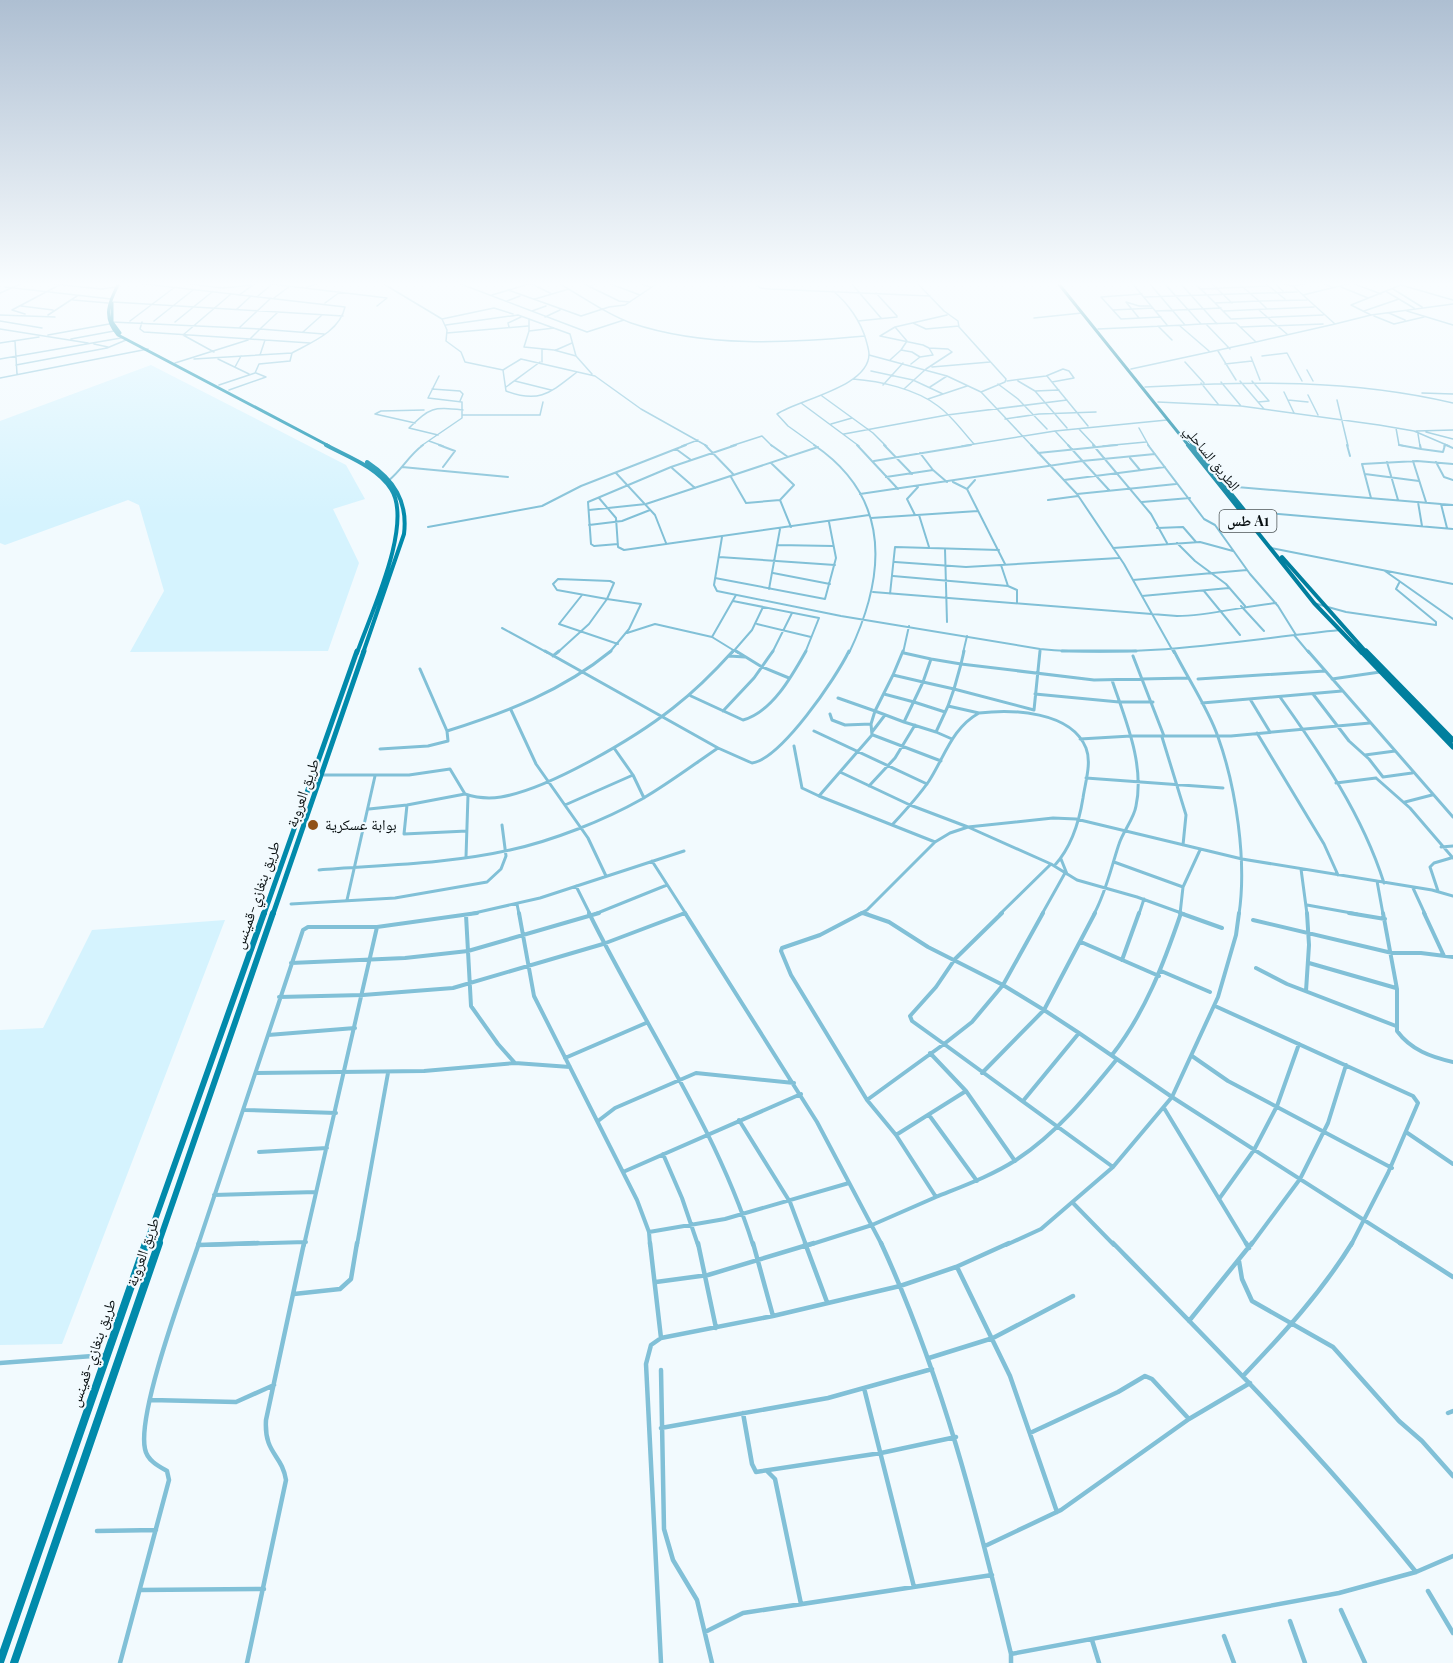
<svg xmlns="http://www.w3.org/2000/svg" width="1453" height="1663" font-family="'Playfair Display','Noto Naskh Arabic',serif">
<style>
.built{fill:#d5f3fe}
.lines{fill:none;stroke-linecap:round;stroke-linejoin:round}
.minor-far4{stroke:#81c0d7;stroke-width:1.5}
.minor-far3{stroke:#81c0d7;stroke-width:2}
.minor-far2{stroke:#81c0d7;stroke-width:3}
.minor-far1{stroke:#81c0d7;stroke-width:4}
.minor{stroke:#81c0d7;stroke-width:4.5}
.primary-far4{stroke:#018aab;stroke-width:3}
.primary-far3{stroke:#018aab;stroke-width:4}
.primary-far2{stroke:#018aab;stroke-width:5}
.primary-far1{stroke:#018aab;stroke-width:6}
.primary{stroke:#018aab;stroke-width:8}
.trunk-far2{stroke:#017f9e;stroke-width:3}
.trunk-far1{stroke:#017f9e;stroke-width:4}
.trunk{stroke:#017f9e;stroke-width:5}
.poi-dot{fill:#905118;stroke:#f2fafe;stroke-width:2}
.labels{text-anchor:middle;stroke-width:4.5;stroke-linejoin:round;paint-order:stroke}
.far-street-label{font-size:14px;fill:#080f11;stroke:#f2fafe}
.shield{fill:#f2fafe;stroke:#4e5658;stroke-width:1.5}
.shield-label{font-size:14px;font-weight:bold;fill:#080f11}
.street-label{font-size:15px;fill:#080f11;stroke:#f2fafe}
.poi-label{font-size:15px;fill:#080f11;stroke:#f2fafe;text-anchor:start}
</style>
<rect width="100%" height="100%" fill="#f2fafe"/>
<path class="built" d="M 151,365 L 346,465 L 365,499 L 333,509 L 359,563 L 328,651 L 130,652 L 164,591 L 139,505 L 128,500 L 5,545 L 0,543 L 0,421 Z
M 225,920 L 62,1344 L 0,1345 L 0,1030 L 43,1028 L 92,930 Z"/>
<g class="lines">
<path class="minor-far4" d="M 45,283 L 101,289 L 117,287
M 136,283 L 345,307 C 340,331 312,342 292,353 L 290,361 L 259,364 L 255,373 L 219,385
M 180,283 L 223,288 L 251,285
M 263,283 L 387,298 L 377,306
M 382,283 L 442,319 L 447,330 L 446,341 L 461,352 L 465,362 L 503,370
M 458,283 L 587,332 L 624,320
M 530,283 L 550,293
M 558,283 C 582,296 605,314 631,323 C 705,348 789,343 865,336
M 582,283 L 619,301 L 630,302
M 608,283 L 640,295
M 638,283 L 651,287
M 756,283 L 760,288 L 770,289 L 930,296
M 851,283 L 881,318
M 851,283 L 863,283
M 917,283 L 944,311 L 958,321 L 959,327 L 1006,379 L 1005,382 L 981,392
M 1132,283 L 1167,325
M 1132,283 L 1142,283
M 1164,283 L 1201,324 L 1185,325
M 1180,283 L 1217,324
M 1194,283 L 1206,294
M 1211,283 L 1232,303
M 1238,283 L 1259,301 L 1307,300
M 1265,283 L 1285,299
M 1274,283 L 1283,291
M 1278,283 L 1293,286 L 1310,283
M 1322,283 L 1332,287
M 1352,283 L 1381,294
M 590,286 L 600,283
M 5,287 L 111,299
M 307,287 L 320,283
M 1341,287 L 1368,298
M 1200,289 L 1268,286
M 1393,289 L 1422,307
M 508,290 L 581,316 L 609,307 L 625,305 L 658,283
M 1387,292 L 1414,308
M 0,293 L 23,283
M 876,293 L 897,316
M 1142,294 L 1101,297 L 1121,319 L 1161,317
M 239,295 L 256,283
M 492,295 L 532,283
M 1303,295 L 1352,283
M 258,296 L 271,285
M 1208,296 L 1231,319
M 1144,297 L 1297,292
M 274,298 L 290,286
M 535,299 L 569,289
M 73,300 L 108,303
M 507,301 L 520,296
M 113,302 L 343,316
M 325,303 L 340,292
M 1215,303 L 1259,301 L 1267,309
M 21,306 L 53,310
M 237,309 L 251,296
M 1113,310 L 1153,308
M 1259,310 L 1287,334
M 532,311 L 546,306
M 1156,311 L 1221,308
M 1224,311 L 1314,307
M 1364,311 L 1399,299
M 1407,311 L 1453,325
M 1389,313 L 1405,320
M 25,314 L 12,310 L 63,283
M 0,315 L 55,317
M 48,315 L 77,296
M 1371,315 L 1351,305 L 1401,285 L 1453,300
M 1374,316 L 1394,324 L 1424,317
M 545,317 L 560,310
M 1034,318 L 1082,313
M 1139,318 L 1126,302 L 1139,306 L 1151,306
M 442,319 L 494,308 L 513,314
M 529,319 L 529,331 L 524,347 L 554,350 L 576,356
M 1232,319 L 1323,315
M 0,321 L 42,328
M 130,321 L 175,287
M 154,321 L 193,290
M 858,321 L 897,317
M 112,322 L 260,329 L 250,339 L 310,343
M 142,322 L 140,329 L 144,332 L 250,339
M 175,322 L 212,292
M 913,323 L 926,329 L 959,326
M 1236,323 L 1256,342 L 1335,324 L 1293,286
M 1201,324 L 1235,323
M 1206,324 L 1230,349
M 1335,324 L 1371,315 L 1453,304
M 446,325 L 518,315 L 570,334 L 576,356 L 592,374
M 1158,326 L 1172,340
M 1180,326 L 1209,351
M 509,327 L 508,323 L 521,317
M 895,327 L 907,341 L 901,350
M 1241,327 L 1323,324
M 239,328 L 271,298
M 0,329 L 88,343
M 260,329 L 324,334
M 260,329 L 278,312
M 1098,329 L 1185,325 L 1149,283
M 529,331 L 554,328
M 303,332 L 322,315
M 447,333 L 528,326
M 48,335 L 109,324
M 71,339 L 114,331
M 15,341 L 17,374
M 0,343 L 39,337
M 94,344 L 108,347
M 542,349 L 542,362
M 556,350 L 572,343
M 1218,351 L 1236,380
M 214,352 L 183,335 L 231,294
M 260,355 L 265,340
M 869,355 L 947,376 L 981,392 L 1032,446
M 1262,356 L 1287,353 L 1302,381
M 920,357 L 933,355 L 929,348 L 923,345 L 880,336 L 895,327 L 947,315
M 1251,357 L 1260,380
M 0,359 L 121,338
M 194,359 L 292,353
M 218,359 L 249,374
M 890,360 L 901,350 L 912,352 L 920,357 L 911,364
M 1185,362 L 1204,383
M 175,363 L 248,340
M 1225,364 L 1252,361
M 16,365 L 107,348 L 126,340
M 235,367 L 241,356
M 932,367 L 990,362
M 1131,369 L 1256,342
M 503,370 L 521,359 L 595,376 L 641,409 L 707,446
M 503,370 L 506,391 C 540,404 551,392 577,372
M 1307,370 L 1313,381
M 871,371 L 913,380 L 943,394
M 1047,376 L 1088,426
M 0,378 L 148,349
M 853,379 C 880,381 916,389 938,406 C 952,416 963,432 974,444
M 515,381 L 551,390
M 1007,381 L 1046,376 L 1063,369 L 1069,371 L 1074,378 L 1052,382
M 1018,381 L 1035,391 L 1067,428
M 1240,381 L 1264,409
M 1252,381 L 1269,401 L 1258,402
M 1221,382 L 1241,406
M 1201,383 L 1218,404
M 998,384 L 1018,399 L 1047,429
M 883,385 L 903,363
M 506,387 L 540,362
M 930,387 L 947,376
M 1145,387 C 1249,381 1351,379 1453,403
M 432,389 L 460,391 L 463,394 L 460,401
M 904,389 L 926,369 L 952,352 L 948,349 L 929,348
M 229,390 L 266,377 L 256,373
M 1035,391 L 1059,390
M 1284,392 L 1294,413
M 1422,393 L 1453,394
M 1308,395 L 1318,415
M 822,396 L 873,433 L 886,446
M 928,399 L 967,386
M 1288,400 L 1308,402
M 1337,400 L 1348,446
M 1158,402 L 1241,406 L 1379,425 L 1414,431 L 1449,446
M 801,403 L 859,446
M 462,415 L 540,415 L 543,402
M 1005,419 L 1039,414 L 1096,412
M 415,423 L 375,414 L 381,411 L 424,410
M 831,424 L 852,418
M 1139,428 L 1149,446
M 1396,428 L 1399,445 L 1405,446
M 1079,429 L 1095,446
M 1055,431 L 1069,446
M 1416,431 L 1453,430
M 1426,432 L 1453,439
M 844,434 L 947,415 L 1067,400
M 1418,434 L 1420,446
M 438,435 L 409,428 C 431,407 432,407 463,410
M 429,441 L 443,446
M 421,446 L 462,418 L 462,402 L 428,398 L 439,376
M 682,446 L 698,440
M 731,446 L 762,436 L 772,446
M 816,446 L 788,426 L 777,414 C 800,399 869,387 869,354 C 869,350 867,344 866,340 C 861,322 848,303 833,291
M 962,446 L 1055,431 L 1167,420
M 1103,446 L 1146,442
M 1444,446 L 1445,444"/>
<path class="minor-far3" d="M 439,445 L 455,451 L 443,467
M 705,445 L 734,475
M 771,445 L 788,457
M 814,445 C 892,498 886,576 849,653
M 857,445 L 898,489
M 884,445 L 912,474
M 1031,445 L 1077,494 L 1124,564 L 1174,653
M 1068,445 L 1109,490
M 1093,445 L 1151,514 L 1167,543
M 1148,445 L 1204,519 L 1215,525 L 1250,574 L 1278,606 L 1296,635
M 1347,445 L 1350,456
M 1399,445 L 1421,449 L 1420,445
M 1446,445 L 1453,448
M 676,449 L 691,460
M 1421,449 L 1443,452 L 1445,445
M 920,453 L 933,470 L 947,482
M 1038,453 L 1117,445
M 1130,458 L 1140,470
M 874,461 L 971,445
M 1413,461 L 1426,502
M 1387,462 L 1398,500
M 1436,462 L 1444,477 L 1453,480
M 771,463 L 794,485 L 780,500 L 791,527
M 402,467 L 508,477
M 672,468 L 695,488
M 616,473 L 655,515 L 666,543
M 1365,474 L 1419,481
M 731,477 L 746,503 L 780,500
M 886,477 L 933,470
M 975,480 L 967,489 L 1005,564
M 1064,480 L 1165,467
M 388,481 C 402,470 408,456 423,445
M 953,482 L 967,489
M 1225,486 L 1453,505
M 860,494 L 1082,461 L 1155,454
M 1077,494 L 1176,484
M 599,498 L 616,518 L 618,547 L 624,550 L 869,515
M 1371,498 L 1362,464 L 1417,461 L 1453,464
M 1048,500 L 1078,496
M 1142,502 L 1190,498
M 1418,502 L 1422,526
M 1441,504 L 1447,528
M 589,510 L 646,504 L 818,447
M 1245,511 L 1453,529
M 915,515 L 907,499 L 918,487
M 919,515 L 929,547
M 871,518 L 978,511
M 589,525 L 622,521 L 650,510
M 428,527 L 542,506 L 581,486 L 686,445
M 1157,528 L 1183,527 L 1196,542
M 722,537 L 714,585 L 717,591 L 841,616 L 1040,649 C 1140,659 1241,640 1340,630
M 1177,543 L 1195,561 L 1226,584 L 1245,606
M 618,544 L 594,546 L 591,544 L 588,502 L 671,467 L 736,445
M 777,545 L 833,546
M 1113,548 L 1200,542 L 1233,551
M 1271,548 L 1453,584
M 945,549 L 947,622
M 719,557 L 835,565
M 895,562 L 966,567 L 1119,558
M 1001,565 L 1008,586
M 1385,571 L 1453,619
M 773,573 L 830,584
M 893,576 L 1008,586 L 1017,590 L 1017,603
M 715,578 L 825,599 L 836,558 L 829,522
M 558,579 L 610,581 L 614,583 L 607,599 L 557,590 L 553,584 Z
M 1133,580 L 1247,570
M 769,589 L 780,529
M 1204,591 L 1240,635
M 873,592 L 1177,616 C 1209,616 1243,606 1276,603
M 890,594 L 895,547 L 999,550
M 582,595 L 559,624 L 618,644
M 1142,596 L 1229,588
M 607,599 L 641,604 L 629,629 L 609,653
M 733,601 L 819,618 L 805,653
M 1317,604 L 1346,612 L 1436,625 L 1436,622 L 1396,589 L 1399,583
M 1241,606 L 1264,631
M 757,624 L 811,637
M 502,628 L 548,653
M 627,633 L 655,624 L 712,637 L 738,653
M 1294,635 L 1309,653
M 712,637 L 736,595
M 557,653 L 589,624 L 607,599
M 732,653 L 752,630 L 763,607
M 772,653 L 792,613
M 903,653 L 909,626
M 963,653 L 967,636
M 1040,653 L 1040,649"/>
<path class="minor-far2" d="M 736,651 L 762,667 L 789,678
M 964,651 L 961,664 L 1094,680 L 1188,678
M 1062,651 L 1136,651
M 1174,651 C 1187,677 1209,710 1218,737 C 1236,787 1247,861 1239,914
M 1308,651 L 1453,817
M 904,653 L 931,659
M 553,656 L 559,651
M 729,656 L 745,657
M 1133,656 L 1164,736
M 931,659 L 961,664 L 954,689 L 923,682 Z
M 893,675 L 903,651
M 893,675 L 923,682 L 904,722 L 875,711 Z
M 1198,679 L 1325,671
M 1332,679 L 1380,672
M 954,689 L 1034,710
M 884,694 L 914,702
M 1035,694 L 1119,702 L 1153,702
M 1313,694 L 1349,741 L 1369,759 L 1383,777
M 691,696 L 743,720 C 772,712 792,676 806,651
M 1280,697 C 1322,756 1362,814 1384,883
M 838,698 L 875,711 L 871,724
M 1250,699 L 1270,732
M 914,702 L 945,712
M 1202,703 L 1342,691
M 948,706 L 954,689
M 511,710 L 536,764 L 588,838 L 606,876
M 1034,710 L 1040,651
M 723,711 L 754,678 L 773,651
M 979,713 C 1012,709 1071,711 1086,748 C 1092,763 1085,783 1083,798 C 1079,823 1072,846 1055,865
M 830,714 L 832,720 L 845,725 L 871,724 L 872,735 L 819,796 L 935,842 L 950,833 L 968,827 L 1051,864 L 1077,880 L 1137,897 L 1184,914
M 447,731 C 507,712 562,691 611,651
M 814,731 L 927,784
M 872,732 L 885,715
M 936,732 L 952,739
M 1257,733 L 1324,844 L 1338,875
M 873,735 L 941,761
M 1162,737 L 1186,815 L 1183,845
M 1080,739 L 1131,736 L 1231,736 L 1370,723
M 794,746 L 802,788 L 819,796
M 614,748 L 633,775 L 644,798
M 718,748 L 752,763 C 781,759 836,678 849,651
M 380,749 L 428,746 L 448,741 L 447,731 L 420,669
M 1365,755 L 1395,751
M 840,772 L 910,805 L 968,827 L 1053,818 L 1076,819 L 1242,859 L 1432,890 L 1453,896
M 322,775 L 409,775 L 450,769 L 465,794 C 477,798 488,799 501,797 C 549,789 635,738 673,708 C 695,691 714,672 733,651
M 1383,777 L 1412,773
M 1086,778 L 1223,788
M 1376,778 L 1410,808 L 1453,858
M 1336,783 L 1376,778
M 869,786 L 895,758 L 915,725
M 1405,802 L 1432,795
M 407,805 L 404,834 L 467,831
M 565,805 L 633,775
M 369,809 L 407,805 L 465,794
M 892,825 C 905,811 918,797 929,781 C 945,756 952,728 979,713 L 948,706 L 936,732 L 904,722
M 1441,847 L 1453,846
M 466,857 L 468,795
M 1061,859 L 1067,874
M 652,861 L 686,914
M 1114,862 L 1183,887
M 1301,869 L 1307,914
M 319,870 C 382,865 448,864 510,850 C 552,841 605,820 642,799 C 668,784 693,765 718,748 L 545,651
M 1377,881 L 1383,914
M 576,886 L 590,914
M 1413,888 L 1425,914
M 1438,891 L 1430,867 L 1434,863 L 1451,858
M 347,900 L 375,776
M 291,904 L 395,898 L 487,882 L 501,869 L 506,856 L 502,825
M 517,904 L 519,914
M 1307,905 L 1357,914
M 863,913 L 868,914
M 470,914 L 540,898 L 684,851
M 595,914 L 667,885
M 682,914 L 685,913
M 859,914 L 867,910 L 935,842
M 1000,914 L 1051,864
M 1042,914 L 1065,873
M 1094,914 C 1106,892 1111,868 1119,844 C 1123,831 1134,819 1136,806 C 1145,764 1125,719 1112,680
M 1139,914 L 1144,899
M 1180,914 L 1183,887 L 1200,850"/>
<path class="minor-far1" d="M 519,913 L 534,996 L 637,1200 L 649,1232 L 650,1245
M 589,913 C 643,1023 716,1127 753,1245
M 685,913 L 817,1122 L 882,1245
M 862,913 L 820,935 L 782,948 L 781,951 L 791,975 L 867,1100 L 944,1044 L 1113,1167
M 863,913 L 889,922 L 928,947 L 1003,985 L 1043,913
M 1002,913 L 955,959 L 936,987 L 910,1016 L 912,1021 L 944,1044 L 972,1022 L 1003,985 L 1044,1010 L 1095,913
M 1180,913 L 1222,928
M 1349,913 L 1385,919
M 1383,913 L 1397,989 L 1397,1031 C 1411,1050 1431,1057 1453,1062
M 1424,913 L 1444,956
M 466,915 L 471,1006 L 498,1044 L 515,1063
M 1253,920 L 1392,953 L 1421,953 L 1453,957
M 1081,942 L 1159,976
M 1122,960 L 1139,913
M 291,963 L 405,958 L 468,951 L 599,913
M 1309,963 L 1396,988
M 1256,968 L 1287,984 L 1396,1026
M 1161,971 L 1210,992
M 1306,991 L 1309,945 L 1307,913
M 279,997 L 363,995 L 453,988 L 603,944 L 685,913
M 1215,1006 L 1413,1096 L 1418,1103 L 1388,1173 L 1351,1245
M 268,1035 L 355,1028
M 930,1053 L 966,1091 L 1015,1161
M 1112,1055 C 1145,1013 1164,963 1181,913
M 1192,1056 L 1228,1081 L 1392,1168
M 565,1058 L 646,1023
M 256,1073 L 424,1071 L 515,1063 L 570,1067
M 982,1073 L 1044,1010 L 1079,1033
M 1023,1101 L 1079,1033 L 1172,1097 L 1403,1245
M 1164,1108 L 1247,1245
M 245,1110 L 336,1113
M 929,1115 L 977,1181
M 739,1120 L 790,1202 L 806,1245
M 598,1121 L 615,1108 L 696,1073 L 794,1083
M 1406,1132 L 1453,1164
M 896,1135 L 966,1091
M 259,1152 L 327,1148
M 663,1154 L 682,1198 L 698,1245
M 623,1172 L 801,1094
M 214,1195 L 316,1192
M 936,1197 C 963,1186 991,1176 1016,1160 C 1056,1134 1087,1096 1117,1059
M 1219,1199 L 1254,1150 L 1277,1106 L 1299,1044
M 1073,1203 L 1114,1245
M 649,1232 L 725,1219 L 849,1183
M 198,1245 L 303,930 L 308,927 L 377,927 L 477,913
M 205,1245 L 306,1242
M 304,1245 L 377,927
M 357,1245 L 388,1073
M 809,1245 L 872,1225 L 936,1197 L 896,1135 L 867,1100
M 1006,1245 L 1041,1229 L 1113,1167 L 1172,1097 L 1218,997 L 1236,935 L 1239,913
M 1251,1245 L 1300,1179 L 1328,1123 L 1346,1065"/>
<path class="minor" d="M 650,1243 L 661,1338 L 773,1316 L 900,1286 L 956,1267 L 1009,1243
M 698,1243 L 716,1328
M 753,1243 L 773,1316
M 805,1243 L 827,1302
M 881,1243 C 942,1375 977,1514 1011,1654 L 1339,1593 L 1416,1572 L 1453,1556
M 1113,1243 C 1218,1350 1322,1455 1416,1572
M 1246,1243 L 1249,1248
M 1400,1243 L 1453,1277
M 199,1245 L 258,1243
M 1239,1261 L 1242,1279 L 1252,1301 L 1333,1347 L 1399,1421 L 1422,1441 L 1453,1476
M 957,1267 L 1010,1376 L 1057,1512
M 656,1282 L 708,1275 L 814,1243
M 294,1294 L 340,1289 L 351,1279 L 357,1243
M 1189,1321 L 1252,1243
M 661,1338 L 651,1345 L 646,1364 L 661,1663
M 929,1358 L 993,1338 L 1073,1296
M 0,1363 L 106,1355
M 661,1370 L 664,1529 L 673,1560 L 697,1600 L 712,1663
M 1243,1376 C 1283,1334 1321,1293 1352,1243
M 864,1388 L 914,1587
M 151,1400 L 236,1402 L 274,1385
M 743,1413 L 752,1464 L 756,1472 L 881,1453 L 956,1437
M 1448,1413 L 1453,1411
M 661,1428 L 828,1398 L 932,1369
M 1030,1433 L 1118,1392 L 1145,1376 L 1152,1379 L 1189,1419
M 767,1471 L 775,1479 L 801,1604
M 97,1531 L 156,1530
M 985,1546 L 1061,1510 L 1189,1419 L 1250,1383
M 140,1590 L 264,1589
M 1428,1591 L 1453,1633
M 1341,1610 L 1365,1663
M 1290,1621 L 1305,1663
M 705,1632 L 743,1613 L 992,1575
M 1224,1636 L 1234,1663
M 1092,1640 L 1099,1663
M 1011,1654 L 1011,1663
M 120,1663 L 169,1480 L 167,1471 C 158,1466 147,1460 145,1449 C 137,1412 185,1285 199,1243
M 247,1663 L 286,1480 C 282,1454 264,1454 266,1420 L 304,1243"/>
<path class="primary-far4" d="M 119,283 C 109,302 102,317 118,335 L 329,446
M 112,303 L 112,322 L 120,333"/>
<path class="primary-far3" d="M 326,445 C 348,457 377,467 391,489 C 414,524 370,615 357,653
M 363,653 L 404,534 C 408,501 394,480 367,462"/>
<path class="primary-far2" d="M 264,914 L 357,651
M 273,914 L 364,651"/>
<path class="primary-far1" d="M 146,1245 L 264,913
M 158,1245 L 273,913"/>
<path class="primary" d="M 0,1662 L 146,1243
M 14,1663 L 159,1243"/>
<path class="trunk-far2" d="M 1058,283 L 1189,446
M 1183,433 L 1194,446"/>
<path class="trunk-far1" d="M 1188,445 L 1314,603 L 1362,653
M 1192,445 L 1244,510
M 1282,557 L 1367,653"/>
<path class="trunk" d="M 1361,651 L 1453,747
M 1366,651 L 1453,740"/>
</g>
<linearGradient id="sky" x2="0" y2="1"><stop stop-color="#aebfd2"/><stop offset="0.55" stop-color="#f9fdff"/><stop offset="1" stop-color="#f9fdff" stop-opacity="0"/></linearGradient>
<rect width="1453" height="516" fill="url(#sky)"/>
<circle class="poi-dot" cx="313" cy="825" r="6"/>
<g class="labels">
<g class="far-street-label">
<text transform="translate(1212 458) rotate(51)" y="5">الطريق الساحلي</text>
</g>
<rect class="shield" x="1219.5" y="510" width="57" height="22" rx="4.5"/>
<g class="shield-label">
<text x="1248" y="526">طس A1</text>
</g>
<g class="street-label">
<text transform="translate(303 793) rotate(-71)" y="5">طريق العروبة</text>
<text transform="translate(257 895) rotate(-71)" y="5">طريق بنغازي-قمينس</text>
<text transform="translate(143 1252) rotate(-71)" y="5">طريق العروبة</text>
<text transform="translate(93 1353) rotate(-71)" y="5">طريق بنغازي-قمينس</text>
</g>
<g class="poi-label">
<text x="325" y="830">بوابة عسكرية</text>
</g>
</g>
</svg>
